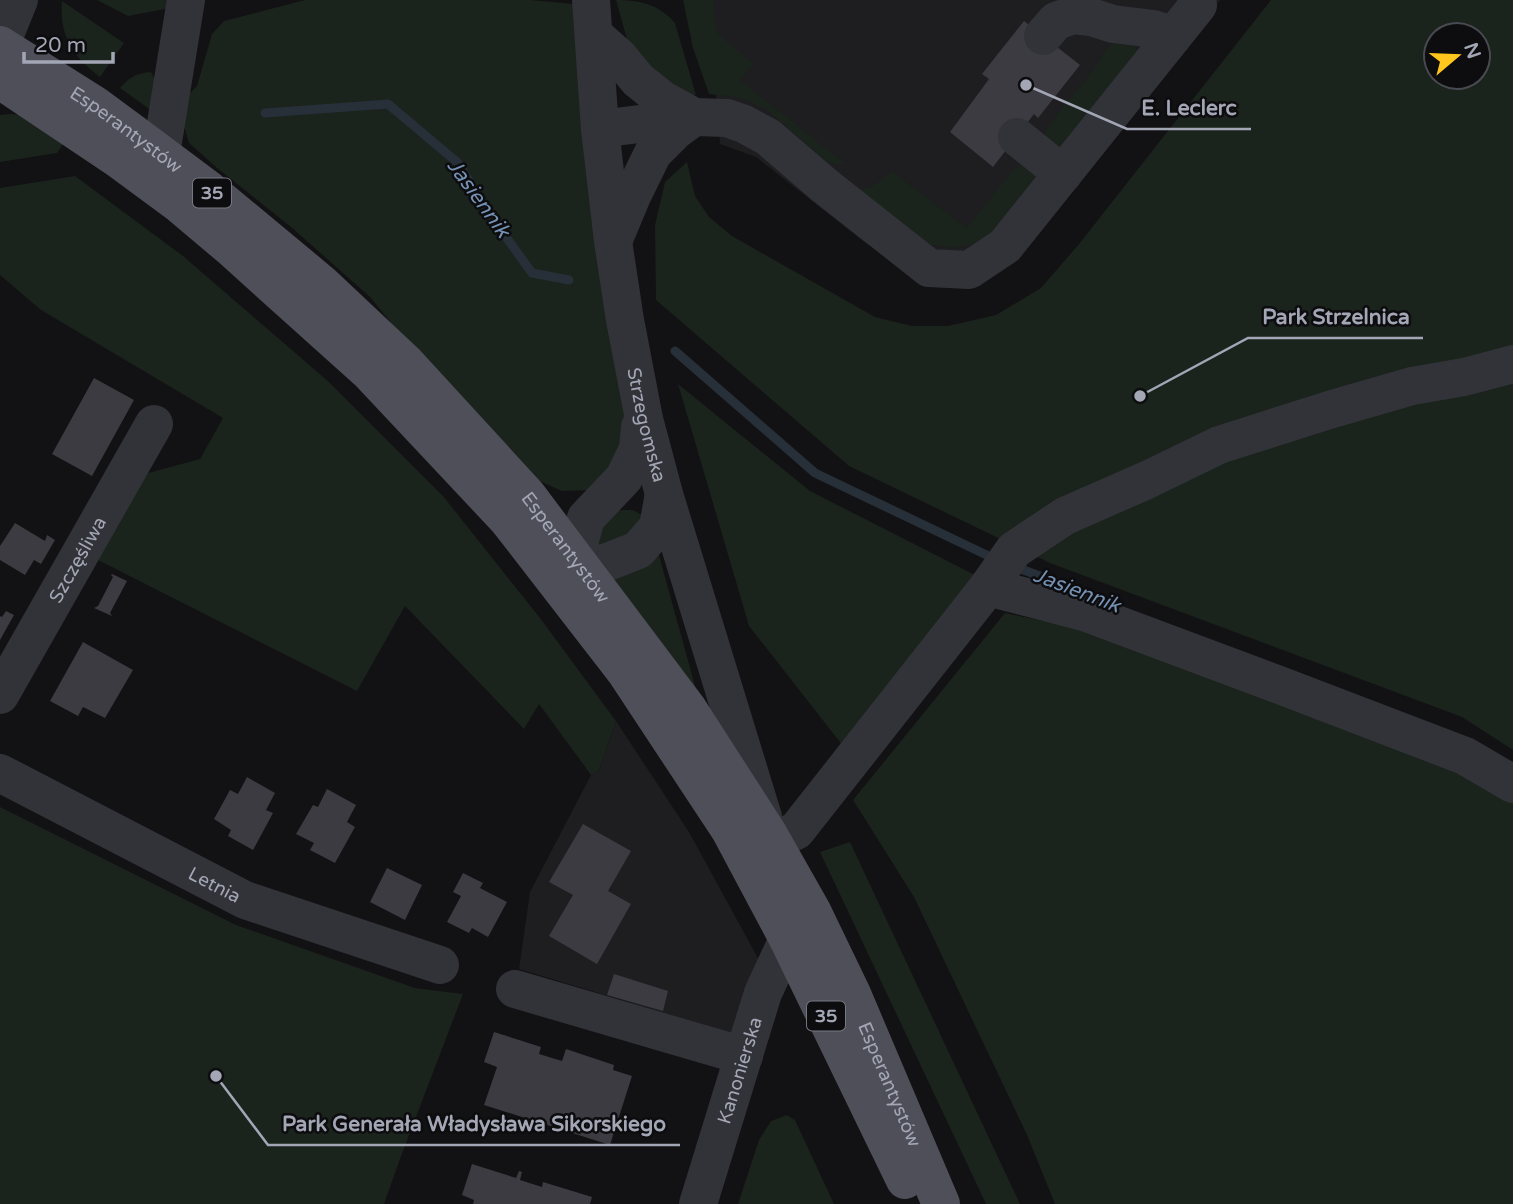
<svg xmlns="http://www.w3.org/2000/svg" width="1513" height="1204" font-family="'Varela Round',sans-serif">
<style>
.built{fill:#1e1d20}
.green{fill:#1b231d;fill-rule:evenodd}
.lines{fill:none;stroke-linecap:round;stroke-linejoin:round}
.stream{stroke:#272f38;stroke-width:9}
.building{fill:#3c3b41}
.minor{stroke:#323338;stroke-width:38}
.major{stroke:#4e4f58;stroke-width:38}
.labels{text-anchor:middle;stroke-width:5;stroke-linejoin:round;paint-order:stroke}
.shield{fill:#0d0c0e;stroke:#757883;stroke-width:2}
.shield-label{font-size:18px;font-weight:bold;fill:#a2a6b5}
.street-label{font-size:19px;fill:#a2a6b5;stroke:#0d0c0e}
.water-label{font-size:21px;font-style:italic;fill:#7591b3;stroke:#0d0c0e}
.leader{fill:none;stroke:#a2a6b5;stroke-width:2.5}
.callout-dot{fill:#a2a6b5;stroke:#0d0c0e;stroke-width:2.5}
.callout-label{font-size:21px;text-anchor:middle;font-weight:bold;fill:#a2a6b5;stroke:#0d0c0e;stroke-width:5;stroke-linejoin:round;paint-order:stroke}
</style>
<rect width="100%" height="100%" fill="#121113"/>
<path class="built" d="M 694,0 L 1220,0 L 1025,247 L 914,276 L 863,241 L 756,157 L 720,144 L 715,83 Z
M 616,721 L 689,832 L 759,960 L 737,1035 L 519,969 L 530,892 L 591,775 L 599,771 Z"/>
<path class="green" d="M 97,0 L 169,0 L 165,9 L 128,16 Z
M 305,0 L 530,0 L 573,4 L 628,438 L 623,460 L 590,490 L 562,491 L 537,480 L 422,361 L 370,297 L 291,227 L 217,168 L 189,143 L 182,119 L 185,98 L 197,86 L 212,34 L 224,21 Z
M 616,0 C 639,0 659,4 675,23 L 696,95 L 678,93 L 630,50 Z
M 683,0 L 714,0 L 715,24 L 718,34 L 754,64 L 740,80 L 846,164 L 837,164 L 827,162 L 766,109 L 737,97 L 709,94 L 693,48 Z
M 1271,0 L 1513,0 L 1513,750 L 1462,717 L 1050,563 L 849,466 L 656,300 L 655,225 L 665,182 L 687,162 L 695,196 L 709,217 L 732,236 L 875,317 L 912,326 L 948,326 L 996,315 L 1041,288 L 1079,244 ZM 1436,35 L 1478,35 L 1478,77 L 1436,77 Z
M 62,1 L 124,43 L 100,77 C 73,57 59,36 62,1 Z
M 1115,41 L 1134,45 L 1137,51 L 1068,144 L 1058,149 L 1045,138 L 1045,132 C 1059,109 1079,89 1095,68 C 1101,60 1106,47 1115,41 Z
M 151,72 L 155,79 L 152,111 L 120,88 C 129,77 137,73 151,72 Z
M 10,114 L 29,115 L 69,136 L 57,153 L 0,162 L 0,115 Z
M 1021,166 L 1028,166 L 1037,177 L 1036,183 L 984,241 L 971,245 L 954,248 L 919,243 L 858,190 L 871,187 L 892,171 L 966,228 L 1015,168 Z
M 75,176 L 183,256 L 329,382 L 443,496 L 540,618 L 616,721 L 599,771 L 591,775 L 539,704 L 524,729 L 405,606 L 357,691 L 96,559 L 141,475 L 200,459 L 223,418 L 41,310 L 0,275 L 0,188 Z
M 678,384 L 810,491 L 975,575 L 843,746 L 749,626 Z
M 622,510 L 633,510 L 647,518 L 641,528 L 596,553 L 591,532 L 612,512 Z
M 657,548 L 697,693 L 609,577 Z
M 1005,613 L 1103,634 L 1513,794 L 1513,1204 L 1055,1204 L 1027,1135 L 914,897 L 853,800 Z
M 0,807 L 236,925 L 415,988 L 463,994 L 400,1159 L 384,1204 L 0,1204 Z
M 850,842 L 1020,1204 L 986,1204 L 820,852 Z
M 787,1115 L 795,1120 L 834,1204 L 738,1204 L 759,1140 L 771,1121 Z"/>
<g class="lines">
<path class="stream" d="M 265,113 L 388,104 L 458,163 L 493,219 L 532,273 L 569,280
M 675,351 L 815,473 L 997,560
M 1013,566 L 1085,593"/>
</g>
<path class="building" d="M 1024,21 L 1080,65 L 1038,118 L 1034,114 L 993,167 L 950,132 L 989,79 L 982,74 Z
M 94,378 L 134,400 L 92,476 L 52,454 Z
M 15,523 L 45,541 L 47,535 L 55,540 L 41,564 L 34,560 L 25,575 L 0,560 L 0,546 Z
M 112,574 L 127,581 L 110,613 L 112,616 L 94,608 L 98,606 L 113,577 L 111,575 Z
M 6,611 L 14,615 L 0,640 L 0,616 L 2,617 Z
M 83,642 L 133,670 L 105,718 L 83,707 L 78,716 L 50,701 Z
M 247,777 L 275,793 L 266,810 L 273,813 L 253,850 L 228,836 L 231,830 L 214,819 L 230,790 L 238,794 Z
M 327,789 L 356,805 L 347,822 L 355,827 L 335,863 L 310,850 L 314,843 L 296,834 L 313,805 L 318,807 Z
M 583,824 L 631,851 L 608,891 L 631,904 L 597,964 L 549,936 L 573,895 L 549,882 Z
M 387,868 L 422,885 L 405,920 L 370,902 Z
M 463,873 L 483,883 L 480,888 L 507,902 L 488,937 L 472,928 L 469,933 L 447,922 L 461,896 L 453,892 Z
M 614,974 L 668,991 L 663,1011 L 607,995 Z
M 494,1032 L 541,1047 L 539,1054 L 562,1061 L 566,1049 L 614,1065 L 613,1070 L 632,1076 L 610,1145 L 484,1105 L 497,1067 L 484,1062 Z
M 472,1164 L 516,1178 L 519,1171 L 522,1172 L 520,1180 L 542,1187 L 543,1182 L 592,1197 L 590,1204 L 473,1204 L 474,1200 L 462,1195 Z"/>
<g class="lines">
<g class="minor">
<path id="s1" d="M 591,0 L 600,129 L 613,241 L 625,320 L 644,419 L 664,494 L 763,817"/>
<path d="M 594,35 L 619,57 L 638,80 L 663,100 L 694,117"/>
<path d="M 1043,36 L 1056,21 L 1073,15 L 1091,17 L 1113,24 L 1154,29 L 1173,36"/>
<path d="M 0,47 L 19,0"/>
<path d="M 600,129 L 694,117 L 727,118 L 744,124 L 768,137 L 825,186 L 929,268 L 969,270 L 1005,246 L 1198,5 L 1197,0"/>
<path d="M 1017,137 L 1063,174"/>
<path d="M 161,154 L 186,0"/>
<path d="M 614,239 L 632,196 L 653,153 L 675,131 L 694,117"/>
<path d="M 553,564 L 605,563 L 638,550 L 658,527 L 664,494"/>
<path d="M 579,586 L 580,540 L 586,518 L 624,478 L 638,449 L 640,427 L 644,419"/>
<path d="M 988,587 L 1084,612 L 1282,686 L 1465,756 L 1513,784"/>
<path id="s2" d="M 0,695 L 154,424"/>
<path id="s3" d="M 0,773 L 245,900 L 440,965"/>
<path d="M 772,840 L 796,831 L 988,587 L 1014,550 L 1065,516 L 1147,480 L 1219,445 L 1329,410 L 1412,386 L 1464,377 L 1513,364"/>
<path d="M 515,989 L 744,1056"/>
<path id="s4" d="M 698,1204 L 763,993 L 788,939"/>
</g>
<g class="major">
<path id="s5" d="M 0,45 L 95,105 L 141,139 L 209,190 L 322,284 L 406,363 L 527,495 L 688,709 L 769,835 L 812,911 L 852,994 L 941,1204"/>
<path d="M 0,80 L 118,159 L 179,204 L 230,247 L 370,373 L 508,520 L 625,671 L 730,830 L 788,939 L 905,1180"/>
</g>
</g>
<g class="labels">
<g class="shield">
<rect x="193" y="178.5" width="38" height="29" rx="5"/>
<rect x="807" y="1001.5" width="38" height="29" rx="5"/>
</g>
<g class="shield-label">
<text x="212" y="199">35</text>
<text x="826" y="1022">35</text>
</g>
<g class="street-label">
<text dy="7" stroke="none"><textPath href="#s5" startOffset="152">Esperantystów</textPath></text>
<text dy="7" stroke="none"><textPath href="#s1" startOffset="429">Strzegomska</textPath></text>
<text dy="7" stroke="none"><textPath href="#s5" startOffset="761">Esperantystów</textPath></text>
<text dy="7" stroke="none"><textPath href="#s2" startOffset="156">Szczęśliwa</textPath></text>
<text dy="7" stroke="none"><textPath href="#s3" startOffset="242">Letnia</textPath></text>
<text dy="7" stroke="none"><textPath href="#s4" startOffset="140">Kanonierska</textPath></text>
<text dy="7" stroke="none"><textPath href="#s5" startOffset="1391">Esperantystów</textPath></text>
</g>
<g class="water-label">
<text transform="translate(479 198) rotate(54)" y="7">Jasiennik</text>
<text transform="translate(1077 590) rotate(21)" y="7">Jasiennik</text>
</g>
</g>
<path class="leader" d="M1026 85L1127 129H1251M1140 396L1248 338H1423M216 1076L268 1145H680"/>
<g class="callout-dot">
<circle cx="1026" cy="85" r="7"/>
<circle cx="1140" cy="396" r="7"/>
<circle cx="216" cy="1076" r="7"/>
</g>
<g class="callout-label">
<text x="1189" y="115">E. Leclerc</text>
<text x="1336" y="324">Park Strzelnica</text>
<text x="474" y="1131">Park Generała Władysława Sikorskiego</text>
</g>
<g transform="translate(1457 56) rotate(71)"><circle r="33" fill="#0d0c0e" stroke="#494a51" stroke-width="2"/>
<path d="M0-5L12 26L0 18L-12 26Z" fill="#ffc61e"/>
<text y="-10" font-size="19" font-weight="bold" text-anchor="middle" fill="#a2a6b5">N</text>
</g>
<path d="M24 52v10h89v-10" fill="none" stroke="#a2a6b5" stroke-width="3.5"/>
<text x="35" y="52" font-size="21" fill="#a2a6b5" stroke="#0d0c0e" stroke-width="5" paint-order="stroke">20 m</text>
</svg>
